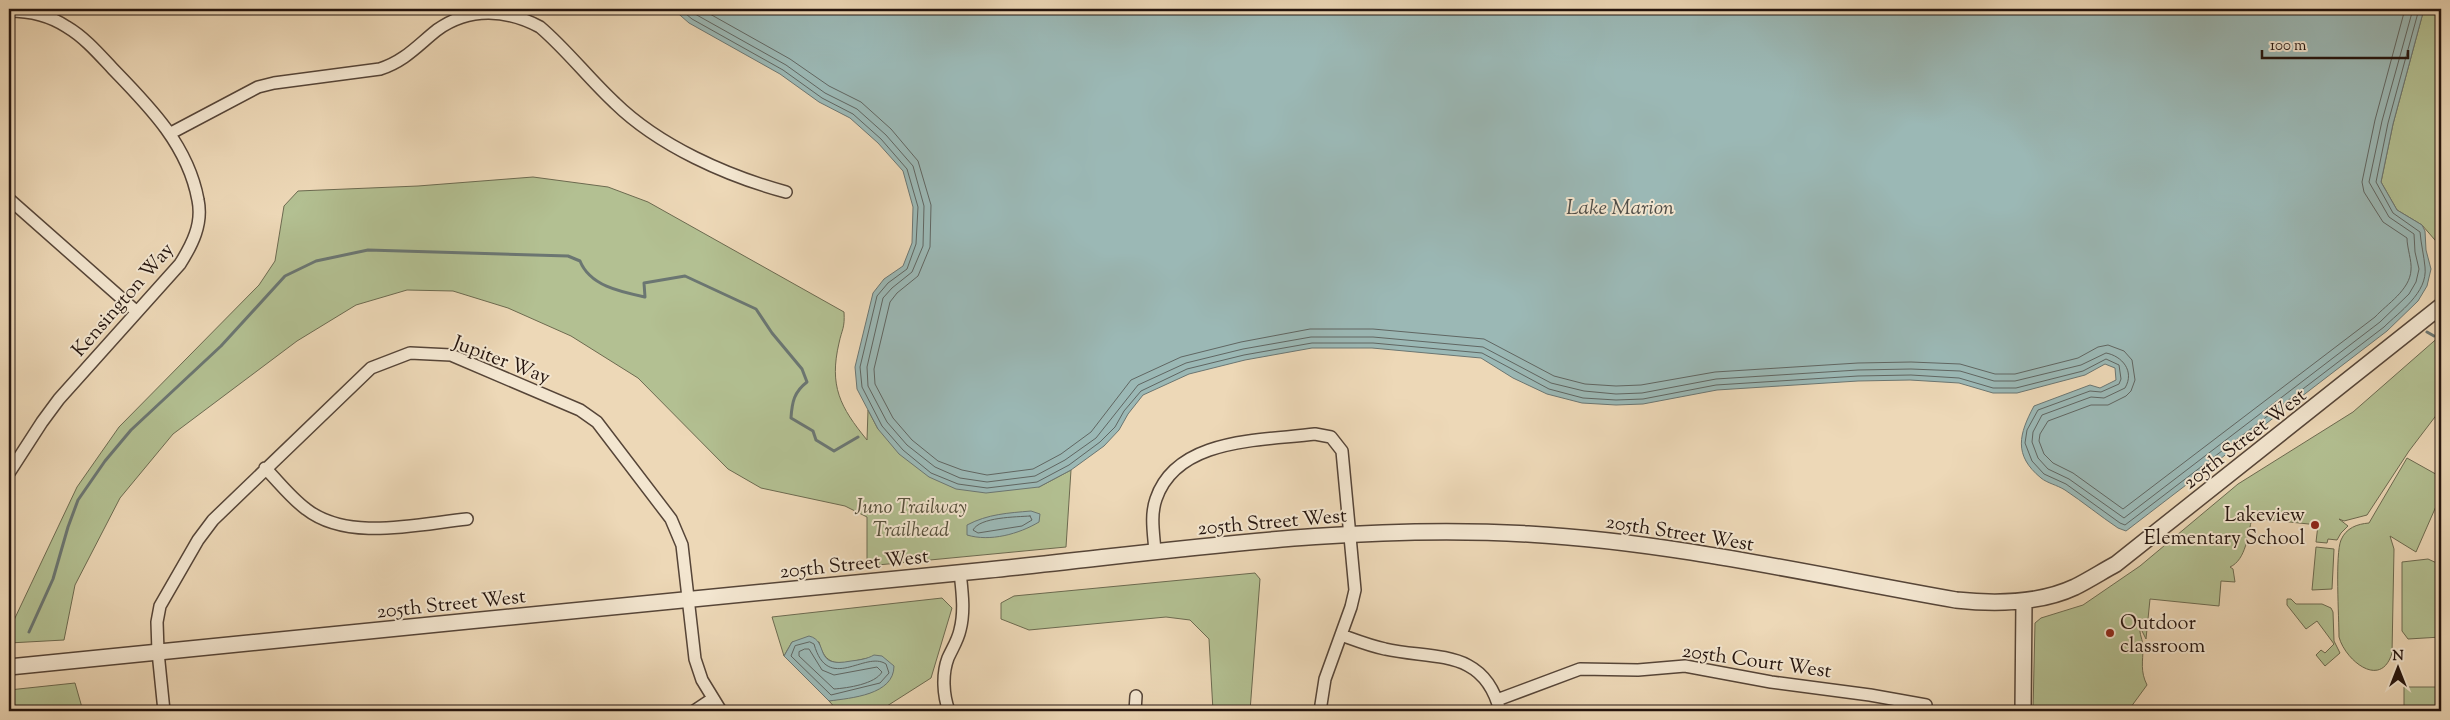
<svg xmlns="http://www.w3.org/2000/svg" width="2450" height="720" font-family="'Sorts Mill Goudy',serif">
<style>
.green{fill:#b3c092;stroke:#6c6a50}
.water{fill:#9bb8b5;stroke:#6b7672}
.lines{fill:none;stroke-linecap:round;stroke-linejoin:round}
.shore{stroke:#606662;stroke-width:1}
.stream{stroke:#6b7672;stroke-width:3}
.minor-casing{stroke:#564538;stroke-width:14}
.tertiary-casing{stroke:#564538;stroke-width:18}
.minor{stroke:#f3e6d0;stroke-width:11}
.tertiary{stroke:#f3e6d0;stroke-width:15}
.poi-dot{fill:#8f2418;stroke:#f3e6d0;stroke-width:2}
.labels{text-anchor:middle;stroke-width:4;stroke-linejoin:round;paint-order:stroke}
.street-label{font-size:20px;fill:#24140e;stroke:#f3e6d0}
.park-label{font-size:20px;font-style:italic;fill:#56503c;stroke:#f3e6d0}
.poi-label{font-size:20px;fill:#24140e;stroke:#f3e6d0;text-anchor:end}
.water-label{font-size:21px;font-style:italic;fill:#4e4d48;stroke:#f3e6d0}
</style>
<rect width="100%" height="100%" fill="#edd8b7"/>
<filter id="stains"><feTurbulence type="fractalNoise" baseFrequency=".004" numOctaves="4"/><feColorMatrix values="0 0 0 0 .2 0 0 0 0 .09 0 0 0 0 .02 0 0 0 .5 -.17"/></filter>
<radialGradient id="worn" r=".72"><stop offset=".6" stop-color="#630" stop-opacity="0"/><stop offset="1" stop-color="#630" stop-opacity=".3"/></radialGradient>
<path class="green" d="M 2424,9 L 2441,9 L 2441,247 L 2422,225 L 2397,210 L 2381,182 L 2393,124 Z
M 533,177 L 608,187 L 648,202 L 844,312 C 845,328 842,329 839,343 C 829,386 840,407 867,440 L 868,410 L 878,429 L 1039,487 L 1071,470 L 1066,547 L 867,566 L 867,517 L 845,506 L 761,488 L 728,469 L 638,378 L 571,336 L 508,308 L 453,291 L 407,290 L 356,305 L 297,341 L 173,434 L 120,498 L 75,585 L 64,640 L 9,643 L 9,625 L 14,620 L 77,487 L 119,427 L 259,285 L 275,261 L 284,206 L 298,191 L 418,186 Z
M 2441,335 L 2441,409 L 2409,451 L 2367,515 L 2344,521 L 2339,519 L 2348,526 L 2341,533 L 2337,540 L 2328,539 L 2327,543 L 2316,542 L 2318,525 L 2252,518 C 2248,534 2246,560 2230,567 L 2233,569 L 2235,582 L 2221,581 L 2219,606 L 2150,599 L 2146,639 L 2140,627 C 2139,634 2143,640 2143,647 C 2143,662 2140,671 2147,685 L 2128,711 L 2033,711 L 2035,623 L 2041,618 L 2083,605 L 2140,566 L 2238,484 L 2353,412 Z
M 2407,458 L 2441,477 L 2441,495 L 2416,552 L 2390,536 L 2394,549 L 2392,653 C 2381,690 2345,660 2339,637 C 2339,618 2335,554 2341,540 C 2346,528 2357,524 2369,523 Z
M 2316,547 L 2334,549 L 2332,589 L 2312,590 Z
M 2428,559 L 2441,565 L 2441,637 L 2408,639 L 2402,631 L 2402,562 Z
M 1255,573 L 1260,579 L 1250,711 L 1213,711 L 1209,639 L 1190,620 L 1166,617 L 1029,630 L 1001,619 L 1001,603 L 1014,596 Z
M 942,598 L 952,608 L 931,678 L 887,706 L 889,711 L 838,711 L 829,701 L 870,693 L 869,658 C 846,662 826,672 819,642 L 792,642 L 784,656 L 772,617 Z
M 2287,599 L 2291,599 L 2296,604 L 2322,604 L 2331,608 L 2333,612 L 2334,641 L 2340,653 L 2325,666 L 2316,655 L 2321,650 L 2325,653 L 2334,644 L 2317,621 L 2306,629 L 2287,605 Z
M 75,683 L 83,711 L 9,711 L 9,690 Z
M 2404,687 L 2441,687 L 2441,711 L 2404,711 Z"/>
<path class="water" d="M 673,9 L 2424,9 L 2393,124 L 2381,182 L 2397,210 L 2422,225 L 2425,231 L 2426,250 L 2431,269 L 2427,286 L 2418,301 L 2387,331 L 2126,531 L 2118,528 C 2100,516 2083,502 2065,490 C 2057,485 2047,483 2041,478 C 2013,455 2019,434 2034,406 L 2090,385 L 2100,388 L 2116,380 L 2115,368 L 2105,364 L 2085,375 L 2017,393 L 1993,393 L 1959,383 L 1910,380 L 1858,381 L 1717,390 L 1643,404 L 1616,405 L 1582,403 L 1547,394 L 1513,378 L 1481,358 L 1372,348 L 1312,348 L 1245,360 L 1189,374 L 1143,395 L 1128,414 L 1119,430 L 1104,446 L 1071,470 L 1039,487 L 986,493 L 956,489 L 929,477 L 899,454 L 878,429 L 857,389 L 855,367 L 873,293 L 884,279 L 903,266 L 912,243 L 913,207 L 903,171 L 878,143 L 850,118 L 819,102 L 780,74 L 689,23 Z
M 1031,511 L 1040,514 L 1039,522 C 1019,534 990,542 967,535 L 967,525 C 988,514 1008,513 1031,511 Z
M 809,636 C 830,641 812,669 851,661 C 859,660 867,659 874,655 L 882,656 L 894,666 C 894,695 851,698 829,701 L 784,656 L 792,642 Z"/>
<g class="lines">
<path class="shore" d="M 680,9 L 692,19 L 783,70 L 822,98 L 853,114 L 881,139 L 907,169 L 918,207 L 916,244 L 907,269 L 888,283 L 877,296 L 860,367 L 862,387 L 882,426 L 903,450 L 931,473 L 958,484 L 987,488 L 1037,482 L 1069,465 L 1100,442 L 1115,427 L 1124,411 L 1141,391 L 1187,369 L 1244,355 L 1312,343 L 1373,343 L 1482,353 L 1549,389 L 1583,398 L 1616,400 L 1643,399 L 1716,385 L 1858,376 L 1911,375 L 1959,378 L 1993,388 L 2016,388 L 2083,371 L 2106,359 L 2119,365 L 2121,379 L 2119,384 L 2101,392 L 2090,391 L 2038,410 L 2027,430 L 2025,443 L 2032,461 L 2044,474 L 2066,484 L 2120,523 L 2125,525 L 2384,327 C 2399,312 2428,293 2425,267 C 2424,256 2421,244 2420,232 L 2393,213 L 2376,182 L 2388,123 L 2419,9
M 689,9 L 695,14 L 786,65 L 825,93 L 857,109 L 886,135 L 913,166 L 924,206 L 923,246 L 912,272 L 892,288 L 883,298 L 867,367 L 868,386 L 887,422 L 907,445 L 935,467 L 960,478 L 987,482 L 1035,476 L 1065,460 L 1096,438 L 1138,385 L 1186,363 L 1243,349 L 1311,337 L 1373,337 L 1483,347 L 1551,383 L 1584,391 L 1616,394 L 1642,393 L 1716,379 L 1858,370 L 1911,369 L 1960,371 L 1994,381 L 2015,381 L 2081,365 L 2106,353 C 2122,356 2135,371 2125,388 L 2104,398 L 2091,397 L 2042,415 L 2033,432 L 2032,442 L 2038,458 L 2048,469 L 2069,479 L 2124,518 L 2380,322 L 2409,294 L 2416,282 L 2419,269 L 2415,252 L 2414,234 L 2389,217 L 2369,182 L 2382,121 L 2413,9
M 701,9 L 790,59 L 829,86 L 861,102 L 891,129 L 918,161 L 931,205 L 930,247 L 918,276 L 897,293 L 890,302 L 874,369 L 875,384 L 893,418 L 912,440 L 938,461 L 962,470 L 987,475 L 1033,469 L 1061,454 L 1091,432 L 1131,380 L 1181,357 L 1241,342 L 1310,329 L 1373,329 L 1484,339 L 1554,376 L 1585,384 L 1616,386 L 1641,385 L 1715,372 L 1858,363 L 1911,362 L 1960,364 L 1995,374 L 2015,374 L 2078,358 L 2098,347 L 2108,345 L 2124,351 L 2132,360 L 2135,380 L 2131,391 L 2126,396 L 2108,405 L 2091,405 L 2048,421 L 2040,434 L 2039,441 L 2044,454 L 2053,463 L 2073,473 L 2123,509 L 2375,317 C 2387,304 2410,290 2411,270 C 2412,261 2407,248 2407,238 L 2383,222 L 2364,192 L 2362,182 L 2375,120 L 2405,9
M 1030,516 L 1032,520 L 1022,526 L 978,533 L 973,530 C 980,517 1016,517 1030,516 Z
M 810,642 L 814,644 C 828,694 865,650 886,664 L 889,673 L 880,683 L 831,695 L 791,656 L 795,646 Z
M 805,649 L 809,649 L 822,670 L 834,675 L 877,667 L 882,672 C 875,684 848,688 834,689 L 799,656 L 799,652 Z"/>
<path class="stream" d="M 2427,332 L 2434,336
M 29,632 L 53,579 L 68,527 L 78,500 L 105,461 L 131,430 L 221,346 L 285,276 L 316,261 L 368,250 L 568,256 L 580,261 C 590,286 621,292 645,297 L 644,283 L 685,276 L 756,309 L 772,333 L 802,369 L 807,382 C 794,392 792,402 791,418 L 813,431 L 816,440 L 834,451 L 858,437
M 11,711 L 14,706"/>
<defs>
<path id="minor" d="M 9,11 C 29,11 49,15 67,27 C 84,37 98,53 112,68 C 149,106 188,145 198,200 C 203,224 192,245 180,264 L 59,399 L 42,422 L 9,473
M 171,133 L 258,87 L 274,83 L 380,69 C 405,61 418,45 437,30 C 469,7 507,9 540,27 C 567,50 589,79 615,103 C 659,146 727,176 786,192
M 9,199 L 137,312
M 265,468 C 278,481 291,498 306,509 C 348,542 418,524 467,519
M 1155,552 C 1154,535 1150,516 1156,499 C 1177,437 1262,441 1315,434 L 1331,437 L 1342,451 L 1355,590 L 1351,607 L 1325,679 L 1320,711
M 1341,635 C 1355,640 1370,646 1385,649 C 1433,660 1484,647 1500,711
M 1497,700 L 1580,669 L 1638,670 L 1685,666 L 1771,682 L 1870,695 L 1926,705
M 164,711 L 158,652 L 157,622 L 160,606 L 198,540 L 213,520 L 371,368 L 410,353 L 451,355 L 580,410 L 597,422 L 671,519 L 682,545 L 695,659 L 702,680 L 721,711
M 694,711 L 712,699
M 949,711 C 943,695 942,674 948,658 C 952,649 958,640 960,630 C 965,611 962,591 960,572
M 1135,711 L 1136,696"/>
<path id="tertiary" d="M 9,667 C 335,634 662,602 988,570 C 1167,552 1348,523 1528,534 C 1672,542 1814,575 1956,600 C 1994,604 2039,604 2075,587 C 2089,580 2103,571 2116,564 L 2441,306
M 2023,711 L 2024,601"/>
</defs>
<use href="#minor" class="minor-casing"/>
<use href="#tertiary" class="tertiary-casing"/>
<use href="#minor" class="minor"/>
<use href="#tertiary" class="tertiary"/>
</g>
<g class="poi-dot">
<circle cx="2315" cy="525" r="5"/>
<circle cx="2110" cy="633" r="5"/>
</g>
<g class="labels">
<g class="street-label">
<text transform="translate(122 299) rotate(-49)" y="7">Kensington Way</text>
<text transform="translate(502 359) rotate(21)" y="7">Jupiter Way</text>
<text transform="translate(2244 438) rotate(-38)" y="7">205th Street West</text>
<text transform="translate(1272 521) rotate(-5)" y="7">205th Street West</text>
<text transform="translate(1680 532) rotate(9)" y="7">205th Street West</text>
<text transform="translate(854 563) rotate(-6)" y="7">205th Street West</text>
<text transform="translate(451 603) rotate(-6)" y="7">205th Street West</text>
<text transform="translate(1757 660) rotate(8)" y="7">205th Court West</text>
</g>
<g class="park-label">
<text x="911" y="513">Juno Trailway<tspan x="911" dy="23">Trailhead</tspan></text>
</g>
<g class="poi-label">
<text x="2305" y="521">Lakeview<tspan x="2305" dy="23">Elementary School</tspan></text>
<text x="2120" y="629" text-anchor="start">Outdoor<tspan x="2120" dy="23">classroom</tspan></text>
</g>
<g class="water-label">
<text x="1620" y="214">Lake Marion</text>
</g>
</g>
<rect width="2450" height="720" fill="none" stroke="#edd8b7" stroke-width="30"/>
<rect x="10" y="10" width="2430" height="700" fill="none" stroke="#24140e" stroke-width="2.5"/>
<rect x="15" y="15" width="2420" height="690" fill="none" stroke="#24140e"/>
<g transform="translate(2398 668)" stroke="#f3e6d0" stroke-width="4" paint-order="stroke">
<path d="M0-4L9 19L0 12L-9 19Z" fill="#24140e"/>
<text y="-8" font-size="14" font-weight="bold" text-anchor="middle" fill="#24140e">N</text>
</g>
<path d="M2262 50v8h146v-8" fill="none" stroke="#24140e" stroke-width="2.5"/>
<text x="2270" y="50" font-size="15" fill="#24140e" stroke="#f3e6d0" stroke-width="4" paint-order="stroke">100 m</text>
<rect width="100%" height="100%" filter="url(#stains)"/>
<rect width="100%" height="100%" fill="url(#worn)"/>
</svg>
